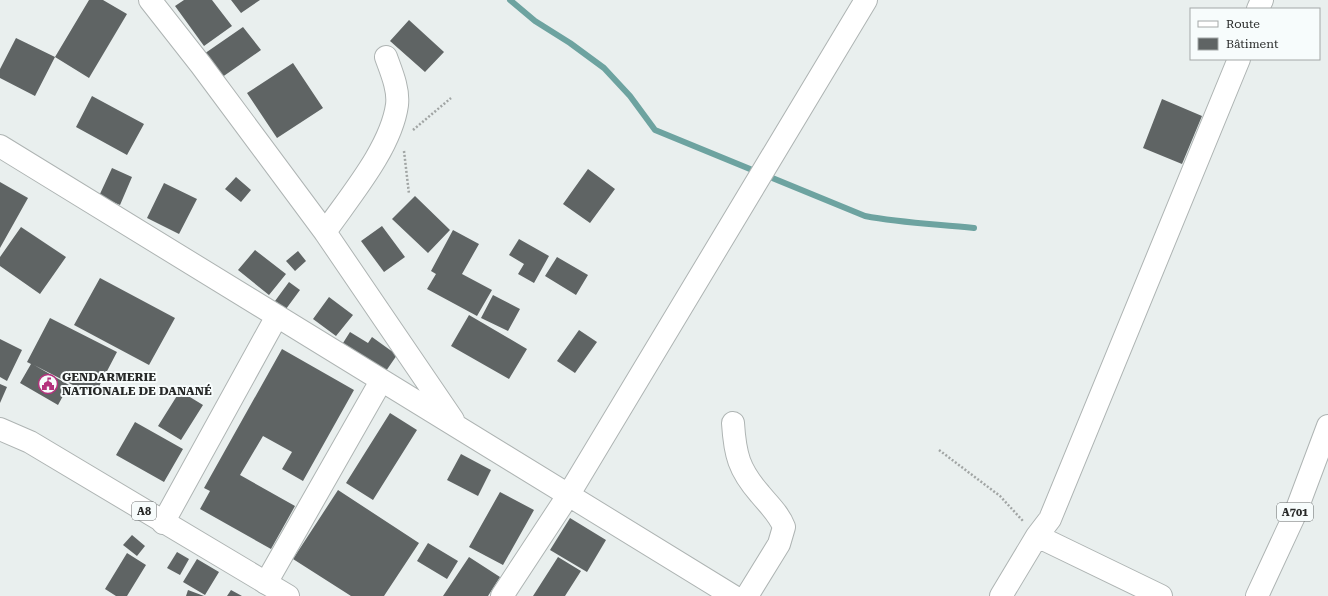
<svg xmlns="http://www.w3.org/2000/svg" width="1328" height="596" font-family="'Roboto Serif',serif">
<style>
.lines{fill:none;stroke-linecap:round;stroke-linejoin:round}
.stream{stroke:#6da3a0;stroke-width:6}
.building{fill:#5f6464}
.minor-casing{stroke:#aeb4b3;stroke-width:24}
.major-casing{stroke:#aeb4b3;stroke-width:24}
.path{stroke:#a1a5a4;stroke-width:2.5;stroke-dasharray:2 2;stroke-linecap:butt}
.minor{stroke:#fff;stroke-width:22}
.major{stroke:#fff;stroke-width:22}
.labels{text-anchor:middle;stroke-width:4;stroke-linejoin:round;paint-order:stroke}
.shield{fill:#f7fcfc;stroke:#656868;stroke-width:1}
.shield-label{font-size:11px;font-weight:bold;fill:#272928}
.poi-label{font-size:12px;font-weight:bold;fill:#272928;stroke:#f7fcfc;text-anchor:start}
</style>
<rect width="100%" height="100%" fill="#e9efee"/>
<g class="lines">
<path class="stream" d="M 510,0 L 535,21 L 570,43 L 604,68 L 630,96 L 655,130 L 865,216 C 901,223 937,224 974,228"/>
</g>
<path class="building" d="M 89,0 L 103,0 L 127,14 L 89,78 L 55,57 Z
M 184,0 L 212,0 L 232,26 L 204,46 L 175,6 Z
M 231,0 L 260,0 L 241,13 Z
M 409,20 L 444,52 L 425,72 L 390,41 Z
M 243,27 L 261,50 L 218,80 L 201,56 Z
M 16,38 L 55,57 L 35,96 L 0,78 L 0,69 Z
M 293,63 L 323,108 L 277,138 L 247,93 Z
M 92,96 L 144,124 L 127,155 L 76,127 Z
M 1162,99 L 1202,116 L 1182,164 L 1143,148 Z
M 112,168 L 132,177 L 120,205 L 99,196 Z
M 588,169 L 615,189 L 590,223 L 563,204 Z
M 236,177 L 251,190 L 241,202 L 225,189 Z
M 0,182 L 28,198 L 0,248 Z
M 164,183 L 197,199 L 179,234 L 147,218 Z
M 415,196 L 450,230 L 428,253 L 392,219 Z
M 382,226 L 405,257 L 384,272 L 361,241 Z
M 21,227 L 66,257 L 40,294 L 0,266 L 0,257 Z
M 453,230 L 479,244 L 462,274 L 492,290 L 477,316 L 427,289 L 436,274 L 431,271 Z
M 519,239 L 549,256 L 534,283 L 518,274 L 524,264 L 509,255 Z
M 255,250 L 286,274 L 269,295 L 238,270 Z
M 298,251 L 306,261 L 295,271 L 286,261 Z
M 557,257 L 588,275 L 576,295 L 545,276 Z
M 100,278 L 175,318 L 149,365 L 74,325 Z
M 289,282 L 300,290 L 286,309 L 275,301 Z
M 493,295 L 520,309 L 508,331 L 481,318 Z
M 329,297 L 353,315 L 336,336 L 313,319 Z
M 469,315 L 527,349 L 509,379 L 451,346 Z
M 50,318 L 117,352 L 94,396 L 34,365 L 69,385 L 58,405 L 20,383 L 31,364 L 27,362 Z
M 579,330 L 597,342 L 575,373 L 557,361 Z
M 350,332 L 368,343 L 372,337 L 397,355 L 386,371 L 343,343 Z
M 0,339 L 22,350 L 7,381 L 0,377 Z
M 282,349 L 354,390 L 303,481 L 282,469 L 292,452 L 263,436 L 240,475 L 295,506 L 271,549 L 200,509 L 210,491 L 204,488 Z
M 0,384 L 7,387 L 0,403 Z
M 180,391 L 203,405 L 181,440 L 158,426 Z
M 390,413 L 417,430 L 373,500 L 346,483 Z
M 135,422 L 183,449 L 164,482 L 116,455 Z
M 461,454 L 491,470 L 478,496 L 447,480 Z
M 338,490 L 419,543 L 384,596 L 351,596 L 293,559 Z
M 500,492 L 534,510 L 503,565 L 469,547 Z
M 570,518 L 606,540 L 587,572 L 550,550 Z
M 132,535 L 145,546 L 137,556 L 123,545 Z
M 428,543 L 458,561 L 447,579 L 417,561 Z
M 177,552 L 189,559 L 180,575 L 167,568 Z
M 127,553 L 146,565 L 127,596 L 116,596 L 105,589 Z
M 469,557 L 500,577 L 488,596 L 443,596 Z
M 558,557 L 581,571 L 565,596 L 533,596 Z
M 197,559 L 219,572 L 205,595 L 183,582 Z
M 188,590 L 204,596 L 186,596 Z
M 231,590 L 242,596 L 227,596 Z"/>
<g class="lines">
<defs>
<path id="minor" d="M 150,0 L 201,65 L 325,232 L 453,420
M 1258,9 L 1262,0
M 0,146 L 733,596
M 325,232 C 350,196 391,148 397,105 C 399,89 391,71 386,57
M 733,423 C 735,455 739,470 760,494 C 769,505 779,514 784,527 L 779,544 L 747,596
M 163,523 L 277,316
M 1037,536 L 1161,596
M 266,583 L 381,381
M 502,596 L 569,494 L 866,0
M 1001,596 L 1037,536 L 1050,519 L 1239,59"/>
<path id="major" d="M 0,429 L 30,442 L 288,596
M 1257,596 L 1295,514 L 1328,426"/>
</defs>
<use href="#minor" class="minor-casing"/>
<use href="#major" class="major-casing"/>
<path class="path" d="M 413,130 L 451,98
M 404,151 L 409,194
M 939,450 L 1000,496 L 1023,521"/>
<use href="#minor" class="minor"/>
<use href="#major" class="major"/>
</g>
<defs>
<symbol id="civic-ring" viewBox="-11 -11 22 22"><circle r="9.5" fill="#f7fcfc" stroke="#b4327d" stroke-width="1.5"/><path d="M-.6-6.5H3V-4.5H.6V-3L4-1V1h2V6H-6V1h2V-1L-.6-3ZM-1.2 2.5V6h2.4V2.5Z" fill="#b4327d"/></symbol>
</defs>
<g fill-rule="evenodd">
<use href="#civic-ring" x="37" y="373" width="22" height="22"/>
</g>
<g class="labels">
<g class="shield">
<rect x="132" y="502" width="24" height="18" rx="3"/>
<rect x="1277" y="503" width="36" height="18" rx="3"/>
</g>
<g class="shield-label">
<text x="144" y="515">A8</text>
<text x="1295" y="516">A701</text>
</g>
<g class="poi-label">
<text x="62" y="381">GENDARMERIE<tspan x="62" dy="14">NATIONALE DE DANANÉ</tspan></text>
</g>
</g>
<rect x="1190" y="8" width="130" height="52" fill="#f7fcfc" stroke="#a4a8a7"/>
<rect x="1198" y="21" width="20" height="6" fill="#ffffff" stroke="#a4a8a7"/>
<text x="1226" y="28" font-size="12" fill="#272928">Route</text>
<rect x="1198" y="38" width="20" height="12" fill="#5f6464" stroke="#a4a8a7"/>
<text x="1226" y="48" font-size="12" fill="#272928">Bâtiment</text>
</svg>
